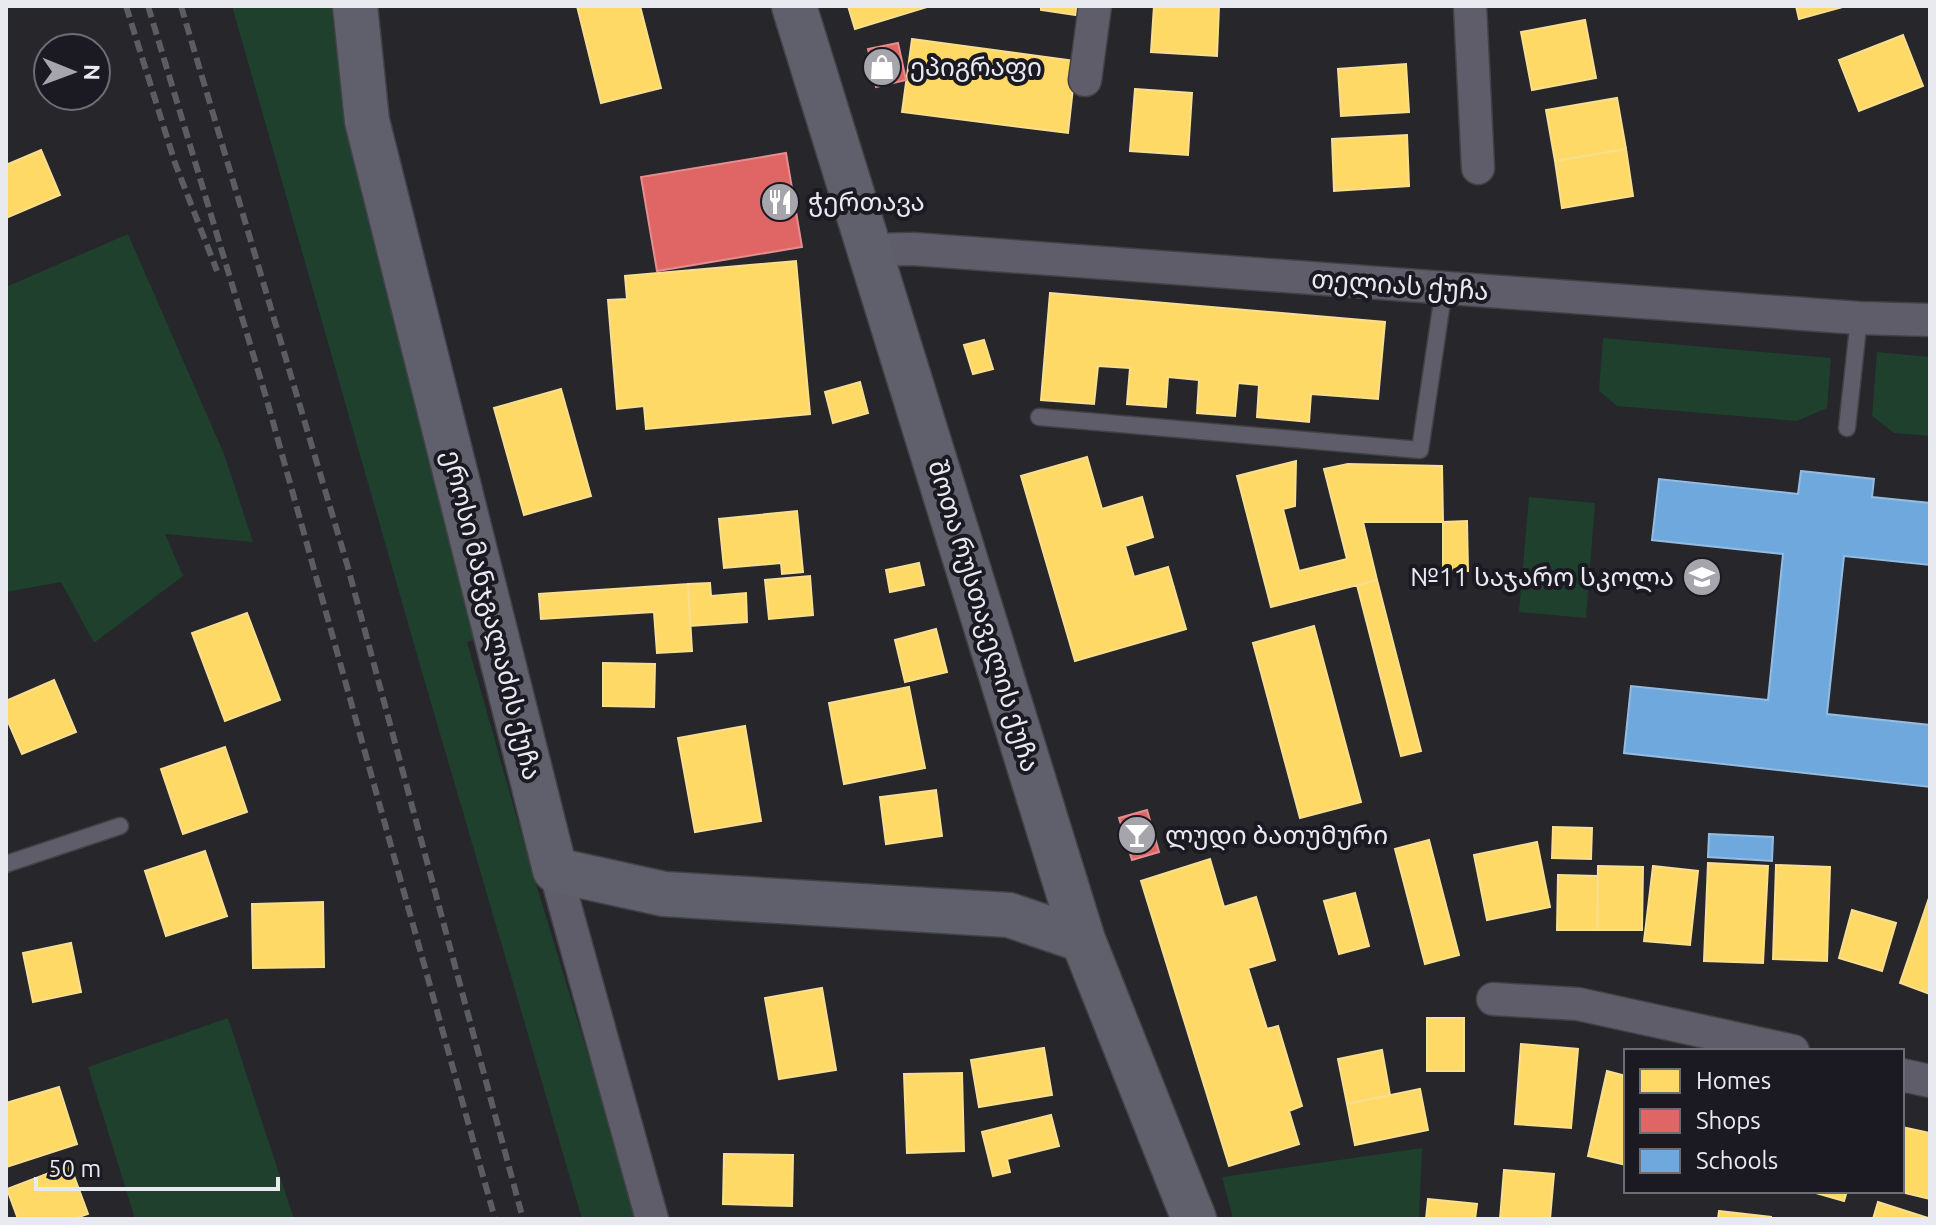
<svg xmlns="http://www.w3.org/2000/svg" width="1936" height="1225" font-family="Ubuntu,'Noto Sans Georgian',sans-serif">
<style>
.green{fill:#1e402d}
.homes{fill:#ffd966;stroke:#f8de8f;stroke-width:2}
.shops{fill:#e06666;stroke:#e38d8f;stroke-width:2}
.schools{fill:#6fa8dc;stroke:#94bce2;stroke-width:2}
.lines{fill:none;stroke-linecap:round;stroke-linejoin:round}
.service-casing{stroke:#424246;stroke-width:19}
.minor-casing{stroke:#424246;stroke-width:35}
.primary-casing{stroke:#424246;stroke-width:47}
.service{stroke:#5e5d69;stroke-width:16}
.minor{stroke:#5e5d69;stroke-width:32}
.primary{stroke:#605f6c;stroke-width:44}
.rail{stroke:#5c5c63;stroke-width:6;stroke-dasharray:12 6;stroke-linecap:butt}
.labels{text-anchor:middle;stroke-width:8;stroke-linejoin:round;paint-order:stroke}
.poi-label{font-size:26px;fill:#e9e9f0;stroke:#1b1a23;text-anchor:start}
.street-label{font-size:26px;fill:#e9e9f0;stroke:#1b1a23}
</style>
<rect width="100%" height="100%" fill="#26262b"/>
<path class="green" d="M 232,6 L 333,6 L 479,638 L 467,642 L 529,861 L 638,1219 L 582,1219 L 417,655 Z
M 128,234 L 224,454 L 253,542 L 165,534 L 183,576 L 94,643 L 61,582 L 6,592 L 6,287 Z
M 1603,338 L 1831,358 L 1827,408 L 1797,421 L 1617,406 L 1599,391 Z
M 1877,352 L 1930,357 L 1930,436 L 1894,433 L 1872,416 Z
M 1529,497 L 1595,503 L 1586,618 L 1519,612 Z
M 228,1018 L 294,1219 L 135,1219 L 88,1067 Z
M 1422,1148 L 1419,1219 L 1233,1219 L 1222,1177 Z"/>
<path class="homes" d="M 577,6 L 640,6 L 661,88 L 601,103 Z
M 848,6 L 930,6 L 855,29 Z
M 1041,6 L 1077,6 L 1076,15 L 1041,10 Z
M 1154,6 L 1219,6 L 1217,56 L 1151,52 Z
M 1796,6 L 1846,6 L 1799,19 Z
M 1585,20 L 1596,78 L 1532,90 L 1521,32 Z
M 1903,35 L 1923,86 L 1859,111 L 1839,60 Z
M 912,39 L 1076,61 L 1068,133 L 902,112 Z
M 1406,64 L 1409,112 L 1341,116 L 1338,69 Z
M 1135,89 L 1192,93 L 1188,155 L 1130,151 Z
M 1617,98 L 1626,149 L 1555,161 L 1546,110 Z
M 1407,135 L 1409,186 L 1334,191 L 1332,139 Z
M 1626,149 L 1633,196 L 1562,208 L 1555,161 Z
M 41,150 L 60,195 L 6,218 L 6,165 Z
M 796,261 L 810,414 L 646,429 L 644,406 L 617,409 L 608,300 L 627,299 L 625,276 Z
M 1050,293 L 1385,322 L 1378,399 L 1311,394 L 1309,422 L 1257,417 L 1259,385 L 1238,383 L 1235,416 L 1197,413 L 1199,380 L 1168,377 L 1166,407 L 1127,404 L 1130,368 L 1098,366 L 1094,404 L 1041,400 Z
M 984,340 L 993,369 L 973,374 L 964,345 Z
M 860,382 L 868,413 L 833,423 L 825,392 Z
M 561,389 L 591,496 L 524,515 L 494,408 Z
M 1087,457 L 1102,509 L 1142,497 L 1153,537 L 1125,546 L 1134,577 L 1168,567 L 1186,629 L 1075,661 L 1021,476 Z
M 1296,461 L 1295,506 L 1283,509 L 1299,571 L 1347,559 L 1324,469 L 1348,464 L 1442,466 L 1443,522 L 1363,522 L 1377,580 L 1271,607 L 1237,476 Z
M 797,511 L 803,572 L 782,574 L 781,563 L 724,568 L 719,519 Z
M 1467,521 L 1468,571 L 1443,571 L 1443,522 Z
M 919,563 L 924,585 L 890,592 L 886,570 Z
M 810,576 L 813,615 L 769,619 L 765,580 Z
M 1377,580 L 1421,751 L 1401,756 L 1357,585 Z
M 710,583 L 711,596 L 746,593 L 747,622 L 690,626 L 688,584 Z
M 688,584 L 692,651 L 657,653 L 654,612 L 541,619 L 539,594 Z
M 247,613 L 280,700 L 225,721 L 192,633 Z
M 1314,626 L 1361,802 L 1300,818 L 1253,643 Z
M 936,629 L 947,672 L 905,682 L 895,640 Z
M 603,663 L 655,664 L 654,707 L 603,706 Z
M 54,680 L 76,732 L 22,754 L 6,717 L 6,701 Z
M 909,687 L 925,768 L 844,784 L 829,703 Z
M 745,726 L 761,821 L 695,832 L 678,738 Z
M 225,747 L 247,812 L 183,834 L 161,769 Z
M 936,790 L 942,836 L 886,844 L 880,797 Z
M 1553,827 L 1592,828 L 1591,859 L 1552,858 Z
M 1429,840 L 1459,955 L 1425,964 L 1395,849 Z
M 1537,842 L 1550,907 L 1487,920 L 1474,855 Z
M 205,851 L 227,916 L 166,936 L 145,871 Z
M 1210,859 L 1224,907 L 1256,897 L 1275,960 L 1248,968 L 1267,1029 L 1278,1026 L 1302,1106 L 1289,1111 L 1299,1144 L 1229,1166 L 1141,881 Z
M 1708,863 L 1768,866 L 1763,963 L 1704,961 Z
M 1776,865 L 1830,867 L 1827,961 L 1773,959 Z
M 1598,866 L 1643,867 L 1642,930 L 1597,930 Z
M 1653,866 L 1698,871 L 1690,945 L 1644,941 Z
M 1558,875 L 1598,876 L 1597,930 L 1557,930 Z
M 1355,893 L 1369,946 L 1339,954 L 1324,901 Z
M 1929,898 L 1930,898 L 1930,994 L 1900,983 Z
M 323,902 L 324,967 L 253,968 L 252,904 Z
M 1852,910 L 1896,923 L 1882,971 L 1839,958 Z
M 71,943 L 81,992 L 33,1002 L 23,953 Z
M 822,988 L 836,1070 L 779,1079 L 765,998 Z
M 1427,1018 L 1464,1018 L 1464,1071 L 1427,1071 Z
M 1521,1044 L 1578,1049 L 1571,1128 L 1515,1124 Z
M 1044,1048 L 1052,1095 L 979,1107 L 971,1060 Z
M 1382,1050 L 1390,1095 L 1347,1104 L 1338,1059 Z
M 1607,1071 L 1626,1076 L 1626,1165 L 1588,1156 Z
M 962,1073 L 964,1151 L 907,1153 L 904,1074 Z
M 59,1087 L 77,1144 L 6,1167 L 6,1103 Z
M 1420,1089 L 1428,1130 L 1355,1145 L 1347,1104 Z
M 1051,1115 L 1059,1146 L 1007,1159 L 1010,1172 L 993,1176 L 982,1132 Z
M 1902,1127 L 1930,1133 L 1930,1199 L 1897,1191 L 1902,1191 Z
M 724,1154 L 793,1155 L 792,1206 L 723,1204 Z
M 70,1165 L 88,1214 L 73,1219 L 18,1219 L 7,1189 Z
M 1504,1170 L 1554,1174 L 1550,1219 L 1500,1219 Z
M 1809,1191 L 1847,1191 L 1844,1201 Z
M 1428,1199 L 1477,1204 L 1475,1219 L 1426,1219 Z
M 1878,1202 L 1928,1218 L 1927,1219 L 1873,1219 Z
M 1719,1211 L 1771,1217 L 1771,1219 L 1718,1219 Z"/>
<path class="shops" d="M 898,43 L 906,80 L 876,87 L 868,49 Z
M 786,153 L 802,247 L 657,271 L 641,177 Z
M 1147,810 L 1159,852 L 1132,860 L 1119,818 Z"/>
<path class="schools" d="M 1801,471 L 1874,479 L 1872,497 L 1930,503 L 1930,565 L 1844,556 L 1827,714 L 1930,725 L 1930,787 L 1624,753 L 1631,686 L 1768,700 L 1783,554 L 1652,540 L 1659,479 L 1798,494 Z
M 1709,834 L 1773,837 L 1772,861 L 1708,857 Z"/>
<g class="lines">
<defs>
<path id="service" d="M 1039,417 L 1420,450 L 1444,288
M 1847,428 L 1859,318
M 6,864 L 120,826"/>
<path id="minor" d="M 1470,6 L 1478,168
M 1085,80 L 1095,6
M 870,250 L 913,249 L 1859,318 L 1930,320
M 555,870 L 652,1219
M 1493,999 L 1578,1004 L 1793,1051
M 1902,1075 L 1930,1081"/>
<path id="primary" d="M 355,6 L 367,121 L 555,870 L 664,894 L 1009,915 L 1083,940
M 794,6 L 1083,940 L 1194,1219"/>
</defs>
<use href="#service" class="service-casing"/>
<use href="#minor" class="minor-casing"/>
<use href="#primary" class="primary-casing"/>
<use href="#service" class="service"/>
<use href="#minor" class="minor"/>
<use href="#primary" class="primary"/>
<path class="rail" d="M 126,6 L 175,163 L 217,271
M 148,6 L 266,397 L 495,1219
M 181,6 L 347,564 L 523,1219"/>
</g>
<defs>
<symbol id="shop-disc" viewBox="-11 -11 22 22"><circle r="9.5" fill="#a5a5ab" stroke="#1b1a23"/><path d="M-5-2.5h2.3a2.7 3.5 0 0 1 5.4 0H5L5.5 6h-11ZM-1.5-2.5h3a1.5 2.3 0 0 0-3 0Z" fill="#fff"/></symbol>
<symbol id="restaurant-disc" viewBox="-11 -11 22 22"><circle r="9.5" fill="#a5a5ab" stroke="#1b1a23"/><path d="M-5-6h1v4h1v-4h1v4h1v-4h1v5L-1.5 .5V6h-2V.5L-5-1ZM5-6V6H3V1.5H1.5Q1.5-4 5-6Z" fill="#fff"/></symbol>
<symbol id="school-disc" viewBox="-11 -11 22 22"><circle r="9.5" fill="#a5a5ab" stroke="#1b1a23"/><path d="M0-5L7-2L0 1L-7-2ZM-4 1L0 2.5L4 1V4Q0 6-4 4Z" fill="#fff"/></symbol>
<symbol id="bar-disc" viewBox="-11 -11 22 22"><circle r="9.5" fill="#a5a5ab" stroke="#1b1a23"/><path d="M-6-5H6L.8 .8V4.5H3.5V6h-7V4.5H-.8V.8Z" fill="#fff"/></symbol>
</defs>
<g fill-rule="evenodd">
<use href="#shop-disc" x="860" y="45" width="44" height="44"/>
<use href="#restaurant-disc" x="758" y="180" width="44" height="44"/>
<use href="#school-disc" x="1680" y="555" width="44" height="44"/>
<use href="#bar-disc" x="1115" y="813" width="44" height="44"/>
</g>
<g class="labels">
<g class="poi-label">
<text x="910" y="76">ეპიგრაფი</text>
<text x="808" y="211">ჭერთავა</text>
<text x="1674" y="586" text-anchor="end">№11 საჯარო სკოლა</text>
<text x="1165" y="844">ლუდი ბათუმური</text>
</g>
<g class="street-label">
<text transform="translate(1400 285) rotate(4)" y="9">თელიას ქუჩა</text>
<text transform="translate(492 615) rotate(76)" y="9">ეროსი მანჯგალაძის ქუჩა</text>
<text transform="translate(984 616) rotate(73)" y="9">შოთა რუსთაველის ქუჩა</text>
</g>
</g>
<rect width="1936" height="1225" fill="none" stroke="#e9e9f0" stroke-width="16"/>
<rect x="1624" y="1049" width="280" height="144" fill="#1b1a23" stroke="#6d6d75" stroke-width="2"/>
<rect x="1640" y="1069" width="40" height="24" fill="#ffd966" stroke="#6d6d75" stroke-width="2"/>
<text x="1696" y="1089" font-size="24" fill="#e9e9f0">Homes</text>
<rect x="1640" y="1109" width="40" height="24" fill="#e06666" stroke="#6d6d75" stroke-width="2"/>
<text x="1696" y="1129" font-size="24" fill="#e9e9f0">Shops</text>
<rect x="1640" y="1149" width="40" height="24" fill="#6fa8dc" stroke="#6d6d75" stroke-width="2"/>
<text x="1696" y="1169" font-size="24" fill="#e9e9f0">Schools</text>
<g transform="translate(72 72) rotate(91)"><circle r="38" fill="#1b1a23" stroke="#6d6d75" stroke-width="2"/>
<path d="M0-6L14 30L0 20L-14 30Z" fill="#a5a5ab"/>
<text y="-12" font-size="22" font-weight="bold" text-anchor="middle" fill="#e9e9f0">N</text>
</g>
<path d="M36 1177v12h242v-12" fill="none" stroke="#e9e9f0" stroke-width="4"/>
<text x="48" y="1177" font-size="24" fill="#e9e9f0" stroke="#1b1a23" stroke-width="6" paint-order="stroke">50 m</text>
</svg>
